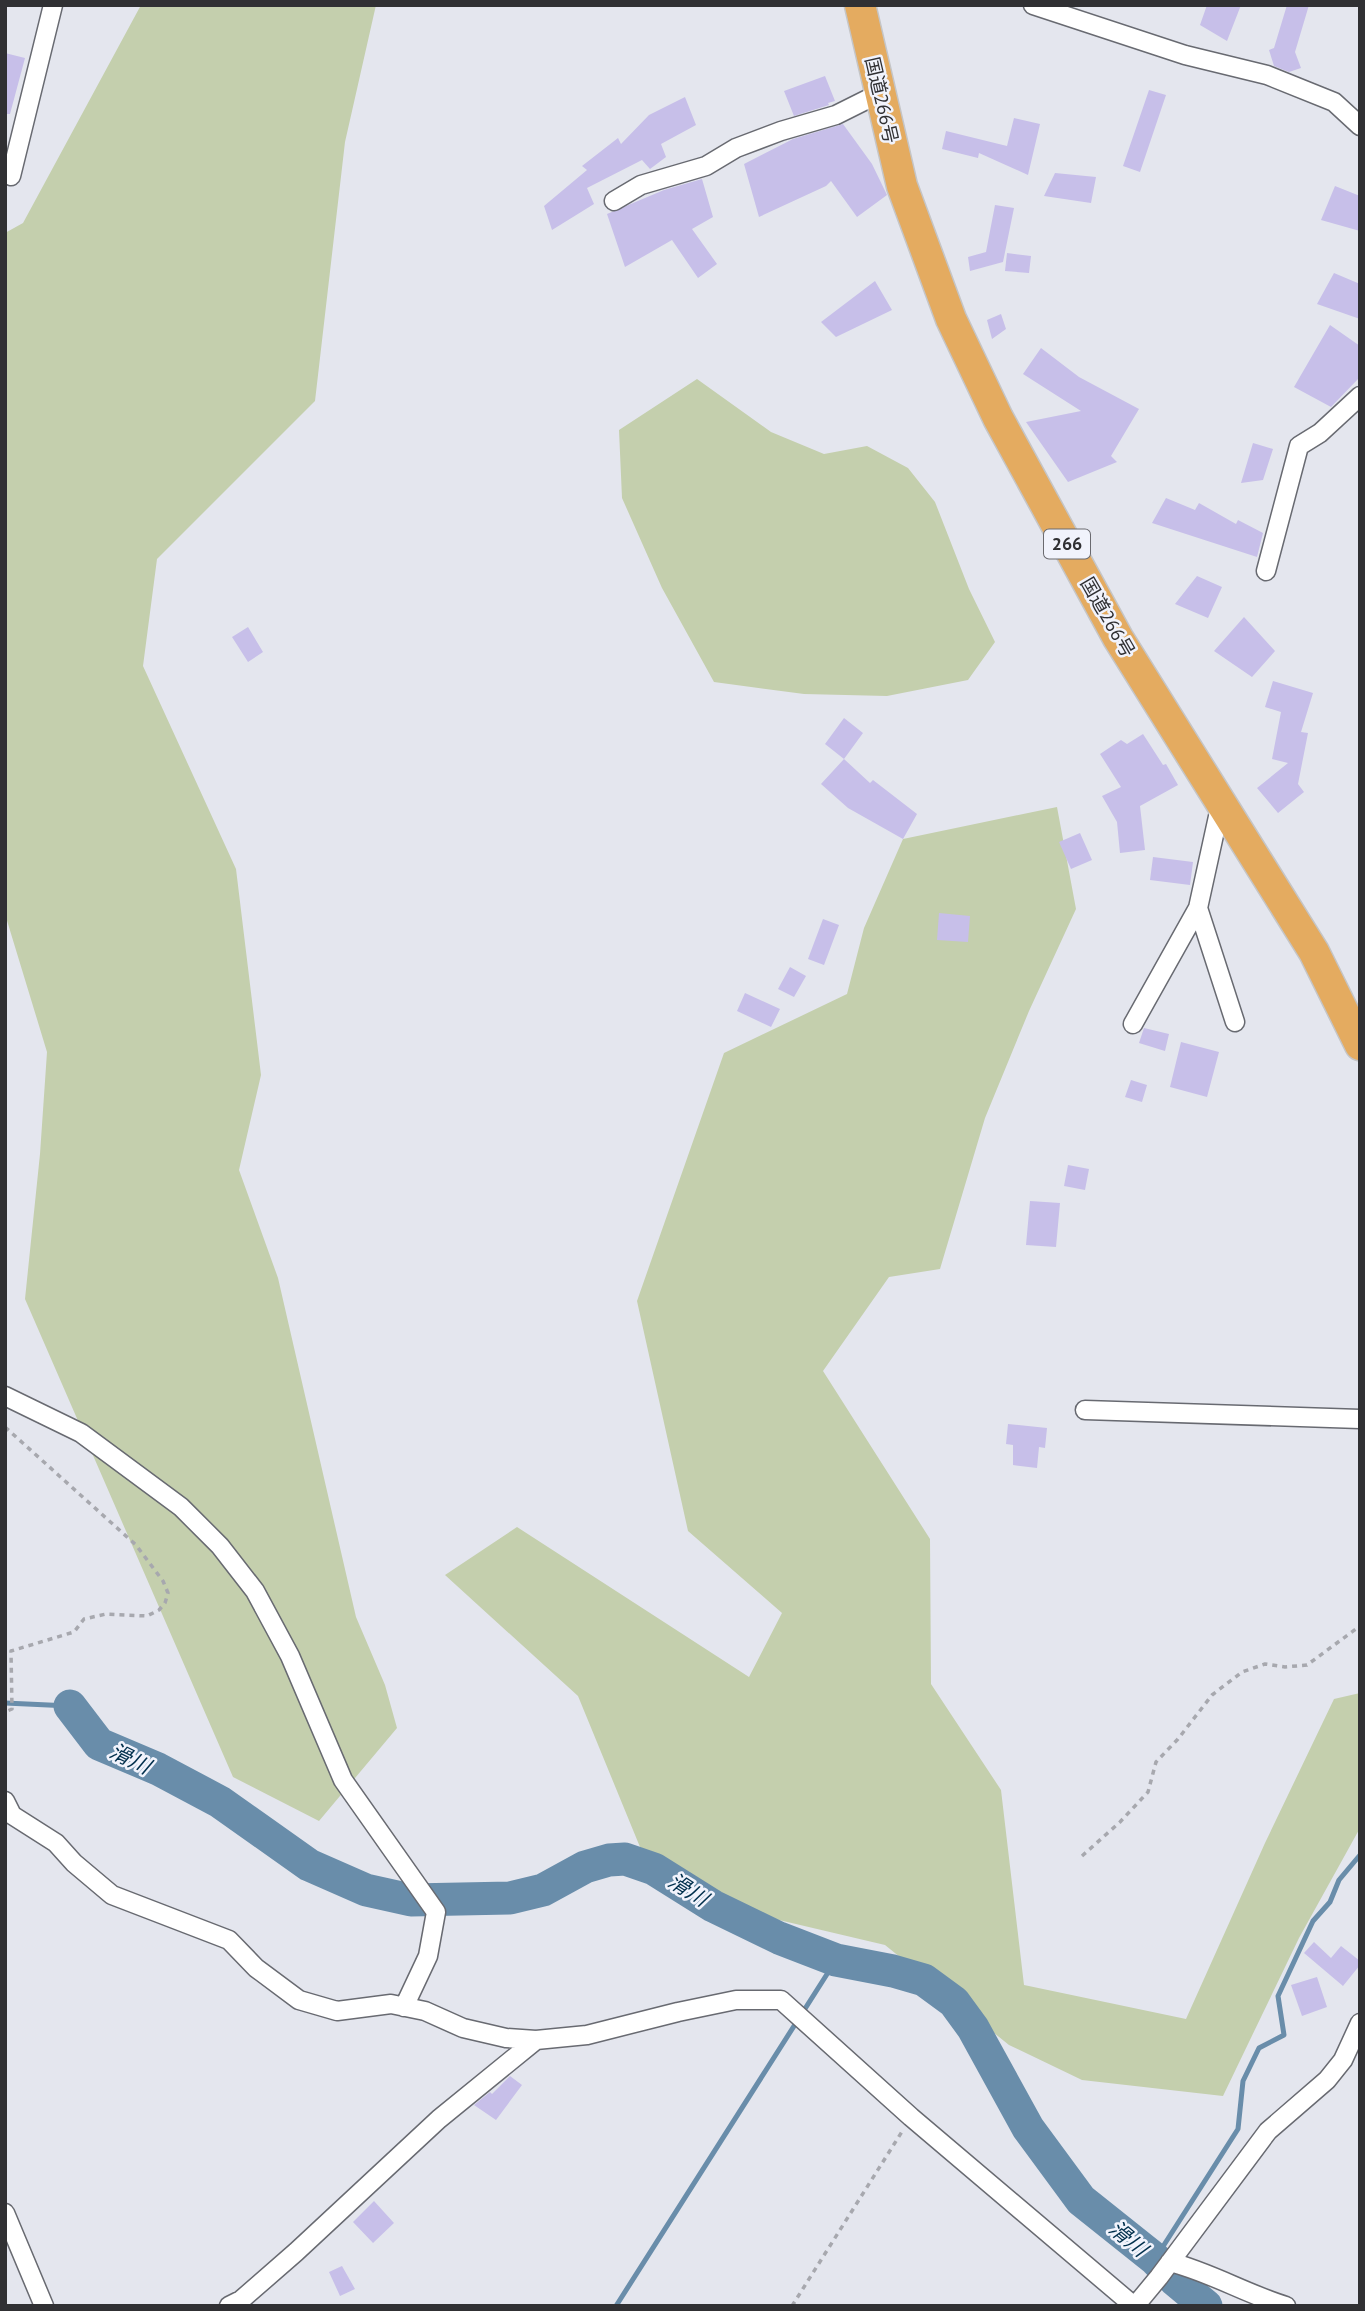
<svg xmlns="http://www.w3.org/2000/svg" width="1365" height="2311" font-family="'PT Sans','Noto Sans JP',sans-serif">
<style>
.green{fill:#c4cfad}
.lines{fill:none;stroke-linecap:round;stroke-linejoin:round}
.stream{stroke:#698daa;stroke-width:5}
.river{stroke:#698daa;stroke-width:33}
.building{fill:#c7bfe9}
.minor-casing{stroke:#686a71;stroke-width:21}
.trunk-casing{stroke:#c5c5c6;stroke-width:33}
.path{stroke:#a7a8ae;stroke-width:3.5;stroke-dasharray:5 5;stroke-linecap:butt}
.minor{stroke:#fff;stroke-width:18}
.trunk{stroke:#e4ab60;stroke-width:30}
.labels{text-anchor:middle;stroke-width:5;stroke-linejoin:round;paint-order:stroke}
.shield{fill:#f1f3fc;stroke:#6a6a6f;stroke-width:2}
.shield-label{font-size:18px;font-weight:bold;fill:#303033}
.street-label{font-size:19px;fill:#303033;stroke:#f1f3fc}
.water-label{font-size:21px;font-style:italic;fill:#002f4c;stroke:#f1f3fc}
</style>
<rect width="100%" height="100%" fill="#e4e6ee"/>
<path class="green" d="M 141,5 L 376,5 L 345,142 L 315,401 L 157,559 L 143,666 L 236,869 L 261,1075 L 239,1170 L 278,1278 L 356,1617 L 385,1685 L 397,1728 L 319,1821 L 233,1777 L 25,1299 L 40,1154 L 47,1052 L 5,914 L 5,233 L 23,223 Z
M 697,379 L 771,432 L 824,454 L 867,446 L 908,468 L 935,502 L 969,589 L 995,642 L 968,680 L 887,696 L 804,694 L 714,682 L 662,588 L 622,498 L 619,430 Z
M 1057,807 L 1076,909 L 1029,1011 L 985,1118 L 940,1269 L 889,1277 L 823,1371 L 930,1539 L 931,1684 L 1001,1790 L 1024,1985 L 1186,2019 L 1265,1843 L 1334,1699 L 1360,1693 L 1360,1828 L 1299,1938 L 1223,2096 L 1082,2080 L 1009,2045 L 885,1945 L 762,1916 L 640,1847 L 578,1696 L 445,1575 L 517,1527 L 749,1677 L 782,1613 L 688,1531 L 637,1301 L 724,1053 L 847,994 L 864,928 L 903,839 Z"/>
<g class="lines">
<path class="stream" d="M 5,1703 L 70,1706
M 1155,2259 L 1238,2129 L 1243,2081 L 1259,2048 L 1284,2035 L 1278,1996 L 1313,1921 L 1330,1902 L 1339,1880 L 1360,1855
M 616,2306 L 836,1960"/>
<path class="river" d="M 70,1706 L 99,1744 L 158,1769 L 220,1802 L 309,1865 L 366,1890 L 411,1900 L 510,1898 L 543,1890 L 585,1867 L 609,1860 L 625,1859 L 654,1869 L 713,1906 L 779,1938 L 836,1960 L 893,1971 L 924,1980 L 954,2002 L 973,2028 L 1028,2128 L 1081,2200 L 1155,2259 L 1175,2280 L 1206,2306"/>
</g>
<path class="building" d="M 1207,5 L 1241,5 L 1227,41 L 1200,25 Z
M 1287,5 L 1309,5 L 1295,52 L 1301,68 L 1289,72 L 1274,66 L 1269,50 L 1274,48 Z
M 5,53 L 25,58 L 10,114 L 5,114 Z
M 825,76 L 835,101 L 828,103 L 829,105 L 794,116 L 784,91 Z
M 1149,90 L 1166,95 L 1140,172 L 1123,166 Z
M 685,97 L 696,125 L 661,144 L 666,157 L 650,169 L 642,160 L 587,188 L 594,204 L 552,230 L 544,206 L 587,170 L 582,166 L 618,138 L 621,144 L 649,115 Z
M 1014,118 L 1040,124 L 1028,175 L 979,153 L 978,158 L 942,149 L 946,131 L 1007,146 Z
M 843,124 L 872,164 L 887,195 L 857,217 L 831,181 L 826,186 L 759,217 L 744,164 L 793,139 Z
M 1055,173 L 1096,177 L 1091,203 L 1044,196 Z
M 702,179 L 713,217 L 692,229 L 717,264 L 698,278 L 672,240 L 625,267 L 607,214 L 664,190 Z
M 1335,186 L 1360,196 L 1360,231 L 1321,220 Z
M 995,205 L 1014,208 L 1003,262 L 970,271 L 968,257 L 986,252 Z
M 1007,253 L 1031,256 L 1029,273 L 1005,271 Z
M 1334,273 L 1360,284 L 1360,319 L 1317,304 Z
M 875,281 L 892,310 L 836,337 L 821,322 Z
M 1001,314 L 1006,329 L 992,339 L 987,320 Z
M 1330,325 L 1360,346 L 1359,378 L 1331,407 L 1294,387 Z
M 1041,348 L 1079,377 L 1139,409 L 1111,456 L 1117,462 L 1068,482 L 1026,422 L 1081,411 L 1023,374 Z
M 1253,443 L 1273,449 L 1263,480 L 1241,483 Z
M 1166,498 L 1195,510 L 1199,503 L 1236,524 L 1238,520 L 1263,533 L 1257,557 L 1152,523 Z
M 1197,576 L 1222,587 L 1208,618 L 1175,604 Z
M 1244,617 L 1275,651 L 1252,677 L 1214,651 Z
M 248,627 L 263,652 L 248,662 L 232,637 Z
M 1273,681 L 1313,693 L 1301,732 L 1308,733 L 1298,784 L 1304,792 L 1278,813 L 1257,788 L 1288,763 L 1272,759 L 1281,712 L 1265,707 Z
M 844,718 L 863,733 L 844,759 L 825,744 Z
M 1143,734 L 1163,765 L 1166,764 L 1178,785 L 1140,806 L 1145,850 L 1120,853 L 1117,822 L 1102,796 L 1121,787 L 1100,754 L 1121,740 L 1127,744 Z
M 844,759 L 870,783 L 873,780 L 917,814 L 903,839 L 848,808 L 821,784 Z
M 1080,833 L 1092,860 L 1071,869 L 1059,842 Z
M 1153,857 L 1193,862 L 1190,885 L 1150,880 Z
M 939,913 L 970,916 L 968,942 L 937,940 Z
M 823,919 L 839,925 L 824,965 L 808,959 Z
M 790,967 L 806,976 L 794,997 L 778,989 Z
M 745,993 L 780,1009 L 771,1027 L 737,1011 Z
M 1144,1028 L 1169,1034 L 1165,1051 L 1139,1043 Z
M 1181,1042 L 1219,1052 L 1207,1097 L 1170,1087 Z
M 1131,1080 L 1147,1085 L 1142,1102 L 1125,1097 Z
M 1068,1165 L 1089,1169 L 1085,1190 L 1064,1186 Z
M 1030,1201 L 1060,1203 L 1056,1247 L 1026,1245 Z
M 1008,1424 L 1047,1428 L 1045,1448 L 1039,1447 L 1037,1468 L 1013,1465 L 1013,1445 L 1006,1444 Z
M 1314,1942 L 1331,1958 L 1341,1946 L 1360,1961 L 1360,1965 L 1343,1986 L 1304,1953 Z
M 1317,1977 L 1327,2007 L 1302,2016 L 1291,1985 Z
M 510,2076 L 522,2085 L 496,2120 L 474,2105 L 490,2092 L 492,2094 Z
M 374,2201 L 394,2223 L 373,2243 L 353,2222 Z
M 342,2266 L 355,2289 L 340,2296 L 329,2272 Z"/>
<g class="lines">
<defs>
<path id="minor" d="M 1033,5 L 1185,55 L 1267,75 L 1334,102 L 1360,126
M 11,176 L 53,5
M 614,201 L 641,185 L 706,166 L 736,148 L 781,131 L 836,115 L 880,93
M 1266,571 L 1299,446 L 1320,433 L 1360,396
M 1133,1024 L 1198,908 L 1235,1022 L 1198,908 L 1221,803
M 5,1396 L 81,1433 L 181,1507 L 220,1546 L 255,1591 L 290,1656 L 343,1780 L 436,1912 L 428,1956 L 404,2007
M 1085,1410 L 1360,1419
M 5,1801 L 12,1815 L 56,1843 L 74,1863 L 112,1895 L 229,1940 L 256,1968 L 299,2000 L 337,2011 L 391,2004 L 425,2011 L 463,2028 L 506,2038 L 536,2040 L 587,2035 L 678,2012 L 736,2000 L 781,2000 L 911,2117 L 1134,2306
M 5,2213 L 44,2306
M 1170,2262 C 1210,2272 1246,2294 1286,2306
M 229,2306 L 241,2300 L 296,2252 L 439,2119 L 536,2040
M 1135,2306 L 1159,2277 L 1268,2131 L 1327,2080 L 1343,2060 L 1360,2023"/>
<path id="trunk" d="M 860,5 L 902,186 L 951,319 L 998,418 L 1118,638 L 1314,952 L 1360,1045"/>
</defs>
<use href="#minor" class="minor-casing"/>
<use href="#trunk" class="trunk-casing"/>
<path class="path" d="M 5,1427 L 136,1545 L 163,1581 L 168,1593 L 165,1603 L 159,1610 L 147,1616 L 106,1614 L 84,1619 L 74,1632 L 11,1651 L 12,1709 L 5,1712
M 1082,1856 L 1120,1822 L 1148,1792 L 1156,1762 L 1178,1739 L 1212,1695 L 1242,1672 L 1265,1664 L 1285,1667 L 1307,1665 L 1360,1626
M 792,2306 L 903,2130"/>
<use href="#minor" class="minor"/>
<use href="#trunk" class="trunk"/>
</g>
<g class="labels">
<rect class="shield" x="1044" y="529.5" width="46" height="29" rx="5"/>
<g class="shield-label">
<text x="1067" y="550">266</text>
</g>
<g class="street-label">
<text transform="translate(882 100) rotate(77)" y="7">国道266号</text>
<text transform="translate(1108 617) rotate(60)" y="7">国道266号</text>
</g>
<g class="water-label">
<text transform="translate(130 1759) rotate(26)" y="7">滑川</text>
<text transform="translate(688 1890) rotate(32)" y="7">滑川</text>
<text transform="translate(1128 2239) rotate(40)" y="7">滑川</text>
</g>
</g>
<rect width="1365" height="2311" fill="none" stroke="#303033" stroke-width="14"/>
</svg>
